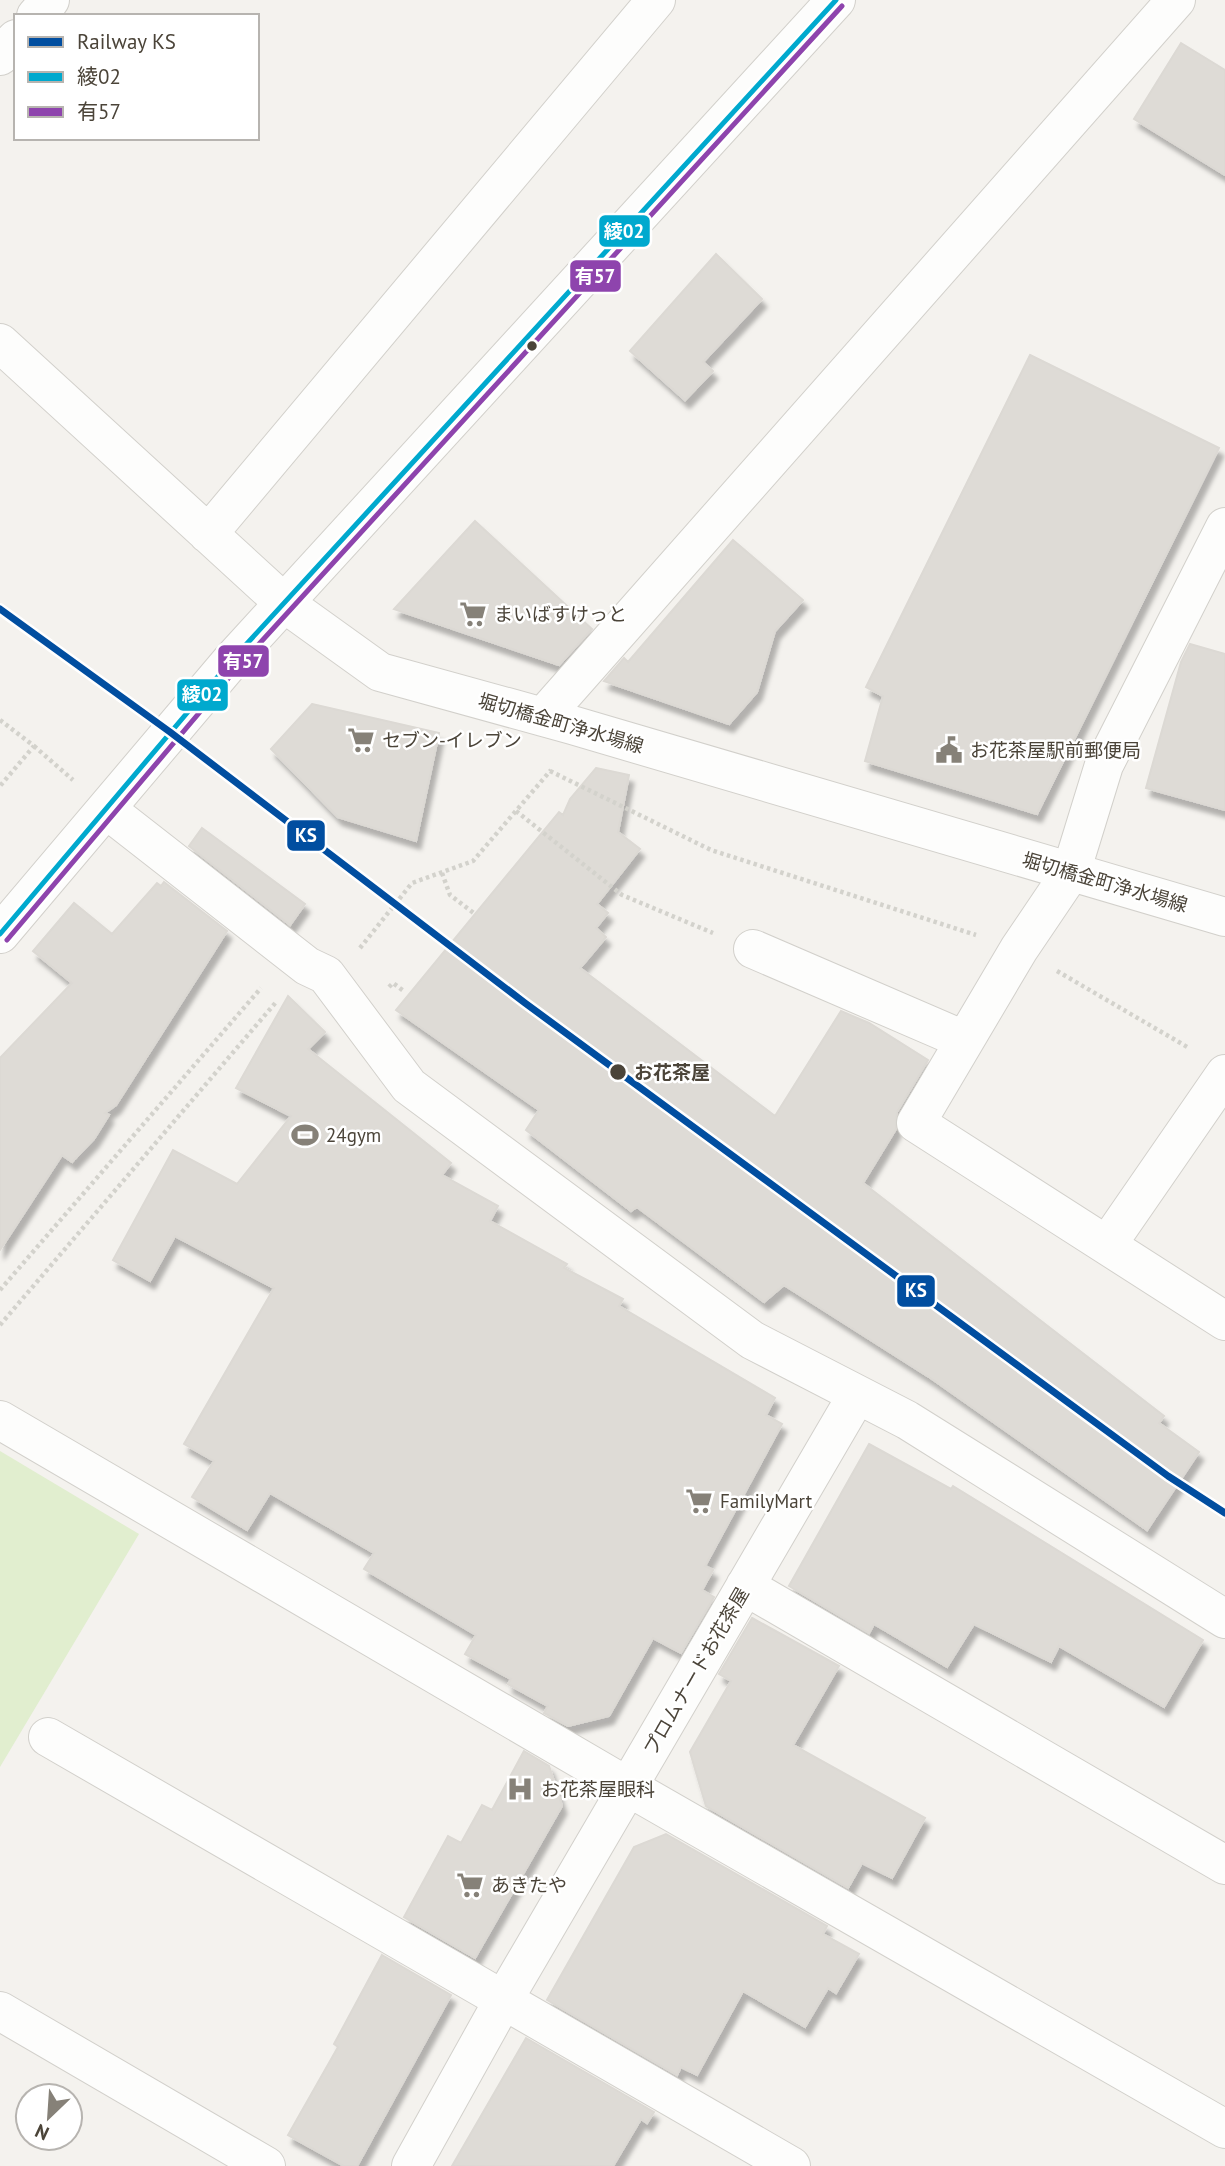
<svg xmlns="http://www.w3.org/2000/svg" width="1225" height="2166" font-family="'PT Sans','Noto Sans JP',sans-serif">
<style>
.green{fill:#e1eecf}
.building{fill:#dedbd6;stroke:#dcd9d4;stroke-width:2;filter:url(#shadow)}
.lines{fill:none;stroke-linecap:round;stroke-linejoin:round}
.minor-casing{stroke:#d2d0cb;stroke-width:40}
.path{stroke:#d3d2cc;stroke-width:4.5;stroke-dasharray:3.5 3.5;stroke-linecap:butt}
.minor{stroke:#fdfdfc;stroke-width:38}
.bus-1-casing{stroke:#fff;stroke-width:10}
.bus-2-casing{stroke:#fff;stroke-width:10}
.bus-1{stroke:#00a9ce;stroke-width:5}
.bus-2{stroke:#8e44ad;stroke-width:5}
.rail-1-casing{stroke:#fff;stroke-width:12}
.rail-1{stroke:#014ea0;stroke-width:7}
.bus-dot{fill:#4b4439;stroke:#fff;stroke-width:2.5}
.labels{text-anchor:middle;stroke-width:5;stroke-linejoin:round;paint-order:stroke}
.poi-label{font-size:19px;fill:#4b4439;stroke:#fff;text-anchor:start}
.street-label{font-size:19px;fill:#4b4439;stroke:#fff}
.stop-label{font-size:19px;font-weight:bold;fill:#4b4439;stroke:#fff;text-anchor:start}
.line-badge{stroke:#fff;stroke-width:2.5}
.badge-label{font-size:19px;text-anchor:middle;font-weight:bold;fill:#fff}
</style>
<defs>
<filter id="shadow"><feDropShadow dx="4.5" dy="8" stdDeviation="2" flood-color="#0004"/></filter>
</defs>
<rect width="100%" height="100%" fill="#f4f2ee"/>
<path class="green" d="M 0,1451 L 139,1534 L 0,1767 Z"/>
<path class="building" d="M 1181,43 L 1225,70 L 1225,175 L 1134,119 Z
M 716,254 L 762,299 L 703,362 L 713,371 L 685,400 L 630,351 Z
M 1030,355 L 1219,448 L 1037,814 L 865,761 L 883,696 L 866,687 Z
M 475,521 L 592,629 L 559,665 L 394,609 Z
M 733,540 L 803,600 L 775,631 L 757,692 L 729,724 L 604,681 L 624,658 L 628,662 Z
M 1190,644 L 1225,654 L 1225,810 L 1146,788 L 1181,662 Z
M 312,704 L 439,733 L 416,841 L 338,817 L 271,749 Z
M 596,768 L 629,775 L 618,832 L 640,849 L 597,904 L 608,913 L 596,928 L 606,937 L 580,968 L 775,1116 L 841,1011 L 869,1023 L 928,1060 L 897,1112 L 896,1129 L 863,1183 L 1164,1416 L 1159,1423 L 1199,1452 L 1147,1530 L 932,1379 L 784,1285 L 764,1302 L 637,1207 L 631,1211 L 526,1130 L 539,1110 L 396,1010 L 559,812 L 563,815 L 570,799 Z
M 202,828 L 305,904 L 290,925 L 189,846 Z
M 164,882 L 227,931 L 116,1105 L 105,1113 L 109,1115 L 94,1139 L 72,1162 L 62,1155 L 0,1250 L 0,1058 L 72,983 L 33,951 L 74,903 L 112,934 L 157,883 L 161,886 Z
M 288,996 L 325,1032 L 308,1049 L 451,1163 L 442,1175 L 498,1206 L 490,1221 L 567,1264 L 564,1268 L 623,1299 L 619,1306 L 775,1398 L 766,1415 L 782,1424 L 705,1566 L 713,1570 L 702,1590 L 714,1597 L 681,1653 L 653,1638 L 609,1716 L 568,1726 L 544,1713 L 548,1706 L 508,1684 L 511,1679 L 465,1654 L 476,1635 L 364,1569 L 374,1553 L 270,1493 L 247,1530 L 192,1497 L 214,1461 L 184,1444 L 274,1288 L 175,1236 L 150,1281 L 113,1260 L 173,1150 L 237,1184 L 291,1116 L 236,1088 Z
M 869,1444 L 951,1489 L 953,1486 L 1203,1640 L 1164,1707 L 1059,1646 L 1051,1662 L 974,1624 L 947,1667 L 874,1624 L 869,1633 L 789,1586 Z
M 752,1618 L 839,1666 L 793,1745 L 925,1818 L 892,1878 L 862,1863 L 848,1888 L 706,1806 L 690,1752 L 731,1681 L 719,1674 Z
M 524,1751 L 549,1766 L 562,1806 L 475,1958 L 404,1917 L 448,1836 L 461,1843 L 482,1805 L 492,1810 Z
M 666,1834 L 827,1926 L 823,1934 L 859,1954 L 836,1993 L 828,1988 L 805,2027 L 743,1991 L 697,2075 L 681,2067 L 677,2075 L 547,2000 L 634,1847 Z
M 382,1955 L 451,1995 L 357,2166 L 344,2166 L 288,2135 L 338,2047 L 334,2044 Z
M 526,2038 L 654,2112 L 647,2123 L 641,2119 L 613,2166 L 452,2166 Z"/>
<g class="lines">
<defs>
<path id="minor" d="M 36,16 L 50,0
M 0,56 L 16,39
M 0,343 L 284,603 L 380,672 L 572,725 L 1225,917
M 1225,527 L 1104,765 L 1071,872 L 1019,949 L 916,1123 L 1225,1321
M 208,534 L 656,0
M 543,717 L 1176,0
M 106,809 L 307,966 L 326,975 L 409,1086 L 752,1340 L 907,1420 L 1225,1619
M 0,934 L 231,661 L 836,0
M 753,949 L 964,1040
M 1107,1245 L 1225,1074
M 0,1420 L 630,1788 L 1225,2129
M 745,1586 L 1225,1865
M 48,1737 L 791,2166
M 0,2011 L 266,2166
M 411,2166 L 504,1999 L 857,1395"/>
</defs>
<use href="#minor" class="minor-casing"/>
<path class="path" d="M 0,720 L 34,746 L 0,786
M 34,746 L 73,780
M 550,771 L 711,850 L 976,935
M 516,811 L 622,895 L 713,933
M 442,873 L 450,895 L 475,914
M 360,948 L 412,883 L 473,861 L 551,770
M 1057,971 L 1189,1048
M 389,987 L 393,983 L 405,992
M 0,1290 L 261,988
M 0,1325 L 277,1001"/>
<use href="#minor" class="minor"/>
<defs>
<path id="bus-1" d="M 0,934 L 231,661 L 836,0"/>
<path id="bus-2" d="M 7,940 L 238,667 L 842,6"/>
</defs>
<use href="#bus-1" class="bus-1-casing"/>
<use href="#bus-2" class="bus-2-casing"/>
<use href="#bus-1" class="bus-1"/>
<use href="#bus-2" class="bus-2"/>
<defs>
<path id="rail-1" d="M 0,609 L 170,732 L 525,1003 L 1168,1476 L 1225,1513"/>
</defs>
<use href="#rail-1" class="rail-1-casing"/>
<use href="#rail-1" class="rail-1"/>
</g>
<defs>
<symbol id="supermarket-bare" viewBox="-9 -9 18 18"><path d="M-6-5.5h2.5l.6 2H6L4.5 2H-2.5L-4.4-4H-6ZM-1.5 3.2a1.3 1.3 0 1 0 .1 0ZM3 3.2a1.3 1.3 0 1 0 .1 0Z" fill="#868178" stroke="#fff" stroke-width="2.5" paint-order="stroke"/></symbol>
<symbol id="civic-bare" viewBox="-9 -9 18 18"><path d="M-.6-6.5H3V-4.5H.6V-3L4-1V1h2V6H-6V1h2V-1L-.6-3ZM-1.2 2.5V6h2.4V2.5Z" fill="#868178" stroke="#fff" stroke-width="2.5" paint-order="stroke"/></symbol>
<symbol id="stadium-bare" viewBox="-9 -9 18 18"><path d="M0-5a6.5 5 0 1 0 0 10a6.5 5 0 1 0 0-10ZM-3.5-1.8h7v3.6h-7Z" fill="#868178" stroke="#fff" stroke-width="2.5" paint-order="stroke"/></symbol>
<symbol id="hospital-bare" viewBox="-9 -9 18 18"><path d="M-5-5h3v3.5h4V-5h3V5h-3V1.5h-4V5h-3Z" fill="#868178" stroke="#fff" stroke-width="2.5" paint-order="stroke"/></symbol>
</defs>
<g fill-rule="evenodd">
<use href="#supermarket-bare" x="454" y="595" width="38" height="38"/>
<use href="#supermarket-bare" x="342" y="721" width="38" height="38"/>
<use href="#civic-bare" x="930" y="731" width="38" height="38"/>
<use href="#stadium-bare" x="286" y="1116" width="38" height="38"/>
<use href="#supermarket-bare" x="680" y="1482" width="38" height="38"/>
<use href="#hospital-bare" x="501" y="1770" width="38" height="38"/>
<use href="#supermarket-bare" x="451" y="1866" width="38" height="38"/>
</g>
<g class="bus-dot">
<circle cx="532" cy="346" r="6"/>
<circle cx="618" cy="1072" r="9"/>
</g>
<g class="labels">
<g class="poi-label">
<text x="494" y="621">まいばすけっと</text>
<text x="382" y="747">セブン-イレブン</text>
<text x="970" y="757">お花茶屋駅前郵便局</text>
<text x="326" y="1142">24gym</text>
<text x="720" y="1508">FamilyMart</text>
<text x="541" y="1796">お花茶屋眼科</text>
<text x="491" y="1892">あきたや</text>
</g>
<g class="street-label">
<text transform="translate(561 723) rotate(16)" y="7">堀切橋金町浄水場線</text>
<text transform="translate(1105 882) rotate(16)" y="7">堀切橋金町浄水場線</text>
<text transform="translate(696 1671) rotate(-60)" y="7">プロムナードお花茶屋</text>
</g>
<g class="stop-label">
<text x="634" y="1079">お花茶屋</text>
</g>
</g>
<g class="line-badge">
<rect x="598" y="214" width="53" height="34" rx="7" fill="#00a9ce"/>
<rect x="569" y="259" width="53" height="34" rx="7" fill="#8e44ad"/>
<rect x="217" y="644" width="53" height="34" rx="7" fill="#8e44ad"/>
<rect x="176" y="678" width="53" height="34" rx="7" fill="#00a9ce"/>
<rect x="286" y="819" width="40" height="33" rx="7" fill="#014ea0"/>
<rect x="896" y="1274" width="40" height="34" rx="7" fill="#014ea0"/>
</g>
<g class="badge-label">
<text x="624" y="238">綾02</text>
<text x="595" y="283">有57</text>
<text x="243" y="668">有57</text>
<text x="202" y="701">綾02</text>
<text x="306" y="842">KS</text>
<text x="916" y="1297">KS</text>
</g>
<rect x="14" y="14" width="245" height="126" fill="#ffffff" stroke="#b7b4b0" stroke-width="2"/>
<rect x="28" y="37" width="35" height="10" fill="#014ea0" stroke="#b7b4b0" stroke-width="2"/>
<text x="77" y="49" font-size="21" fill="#4b4439">Railway KS</text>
<rect x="28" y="72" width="35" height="10" fill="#00a9ce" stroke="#b7b4b0" stroke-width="2"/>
<text x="77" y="84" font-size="21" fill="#4b4439">綾02</text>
<rect x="28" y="107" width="35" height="10" fill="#8e44ad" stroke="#b7b4b0" stroke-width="2"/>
<text x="77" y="119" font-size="21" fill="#4b4439">有57</text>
<g transform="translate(49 2117) rotate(205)"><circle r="33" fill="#ffffff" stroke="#b7b4b0" stroke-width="2"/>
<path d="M0-5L12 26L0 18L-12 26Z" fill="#868178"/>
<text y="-10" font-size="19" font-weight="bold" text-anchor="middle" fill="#4b4439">N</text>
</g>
</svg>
